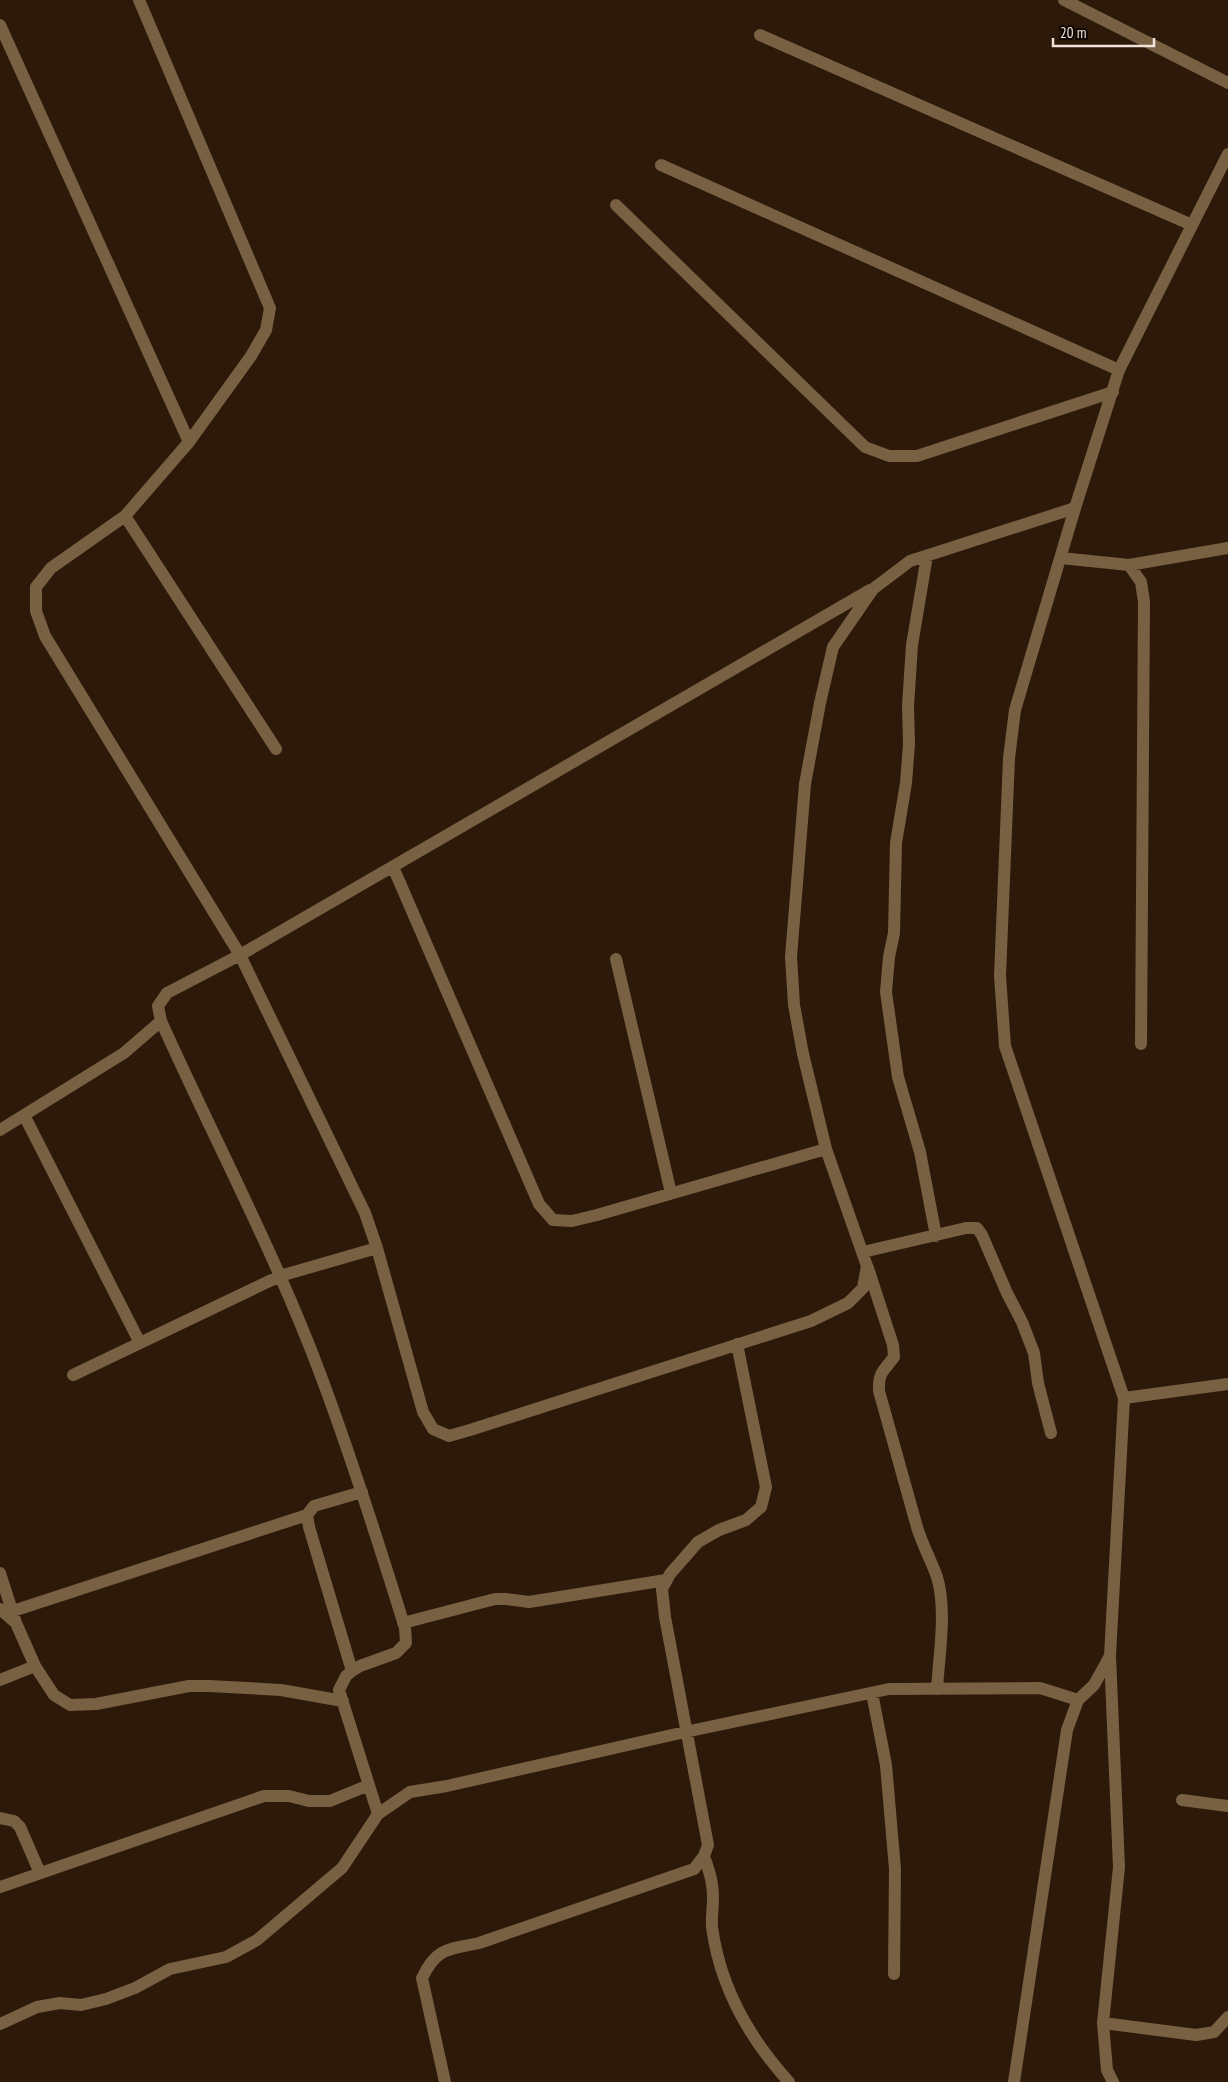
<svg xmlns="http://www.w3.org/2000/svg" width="1228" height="2082" font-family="'PT Sans Narrow',sans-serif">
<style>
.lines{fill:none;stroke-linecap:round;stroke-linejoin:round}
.minor{stroke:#786042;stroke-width:12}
.tertiary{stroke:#786042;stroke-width:12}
</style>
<rect width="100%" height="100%" fill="#2d1909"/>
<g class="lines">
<path class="minor" d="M 139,0 L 270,308 L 266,330 L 251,356 L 189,442 L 125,516 L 51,568 L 36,587 L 36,611 L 45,636 L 240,955 L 365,1213 L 377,1248 L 423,1412 L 433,1429 L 449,1436 L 470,1430 L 811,1321 L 848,1303 L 863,1288 L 867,1266 L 826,1149 L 803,1054 L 794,1005 L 791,957 L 805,784 L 820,703 L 833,647 L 873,589 L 910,561 L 1075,508
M 1064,0 L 1228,83
M 0,25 L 189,442
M 760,35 L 1192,225
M 661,165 L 1119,370
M 616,205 L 865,447 L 889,456 L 917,456 L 1113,392
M 125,516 L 276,749
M 927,556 L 912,645 L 908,706 L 909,744 L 906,783 L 896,843 L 894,933 L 889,957 L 886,992 L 898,1077 L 920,1152 L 936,1236
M 1061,558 L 1129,565 L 1141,582 L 1144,602 L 1141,1044
M 1129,565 L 1228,548
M 393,867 L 539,1204 L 553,1220 L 572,1221 L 597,1215 L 826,1149
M 616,959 L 671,1193
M 24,1115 L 140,1343
M 0,1130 L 124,1053 L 161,1021
M 863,1252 L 966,1228 L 977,1228 L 982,1235 L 1007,1293 L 1022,1322 L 1034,1353 L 1038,1383 L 1051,1433
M 868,1268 L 893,1345 L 894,1357 C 884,1371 878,1372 879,1391 L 917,1527 C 922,1544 931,1560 937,1577 C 947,1610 939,1655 937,1689
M 73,1375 L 280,1276 L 377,1248
M 1124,1398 L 1228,1384
M 0,1573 L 16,1623 L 35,1666 L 54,1695 L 70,1705 L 96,1704 L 189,1686 L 209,1686 L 281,1690 L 343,1701
M 0,1609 L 16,1623
M 13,1611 L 307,1515
M 403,1623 L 495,1599 L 506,1599 L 529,1602 L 666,1580
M 1110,1656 L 1119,1867 L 1103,2023 L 1107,2070 L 1113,2082
M 352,1671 L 309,1527 L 307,1515 L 314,1506 L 362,1492
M 0,1680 L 35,1666
M 872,1693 L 886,1765 L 895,1869 L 894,1974
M 1182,1800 L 1228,1806
M 378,1814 L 339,1690 L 346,1676 L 352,1671 L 360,1666 L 396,1653 L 406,1643 L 405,1628 C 379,1544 352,1459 321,1376 C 276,1255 214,1139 161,1021 L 158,1006 L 167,993 L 240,955 L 870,590
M 0,1818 L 14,1821 L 20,1827 L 40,1873
M 704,1856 C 707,1865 711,1875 712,1885 C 715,1899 711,1913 712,1927 C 720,1987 749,2038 789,2082
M 0,1887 L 264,1796 L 289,1796 L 309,1801 L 330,1801 L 369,1785
M 1103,2023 L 1196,2035 L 1214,2032 L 1228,2017
M 0,2024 L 37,2007 L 60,2003 L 81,2005 L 106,1999 L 135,1988 L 170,1969 L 226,1957 L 257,1940 L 342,1868 L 378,1814 L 410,1792 L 447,1786 L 685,1732 L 889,1689 L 1040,1688 L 1078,1700
M 445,2082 L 422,1978 C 437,1947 448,1950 479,1943 L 694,1869 L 704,1856 L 708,1845 L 665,1617 L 662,1589 L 670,1574 L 698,1542 L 719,1530 L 746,1520 L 761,1507 L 766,1487 L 737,1344"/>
<path class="tertiary" d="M 1014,2082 L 1067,1730 L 1078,1700 L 1094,1685 L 1110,1656 L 1124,1398 L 1005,1046 L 1000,976 L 1009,758 L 1015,710 L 1075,508 L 1119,370 L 1228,154"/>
</g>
<path d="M1053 38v8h101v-8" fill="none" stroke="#f1e3d9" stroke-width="2.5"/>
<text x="1060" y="38" font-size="15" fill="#f1e3d9" stroke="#0f0703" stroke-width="4" paint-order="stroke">20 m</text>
</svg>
